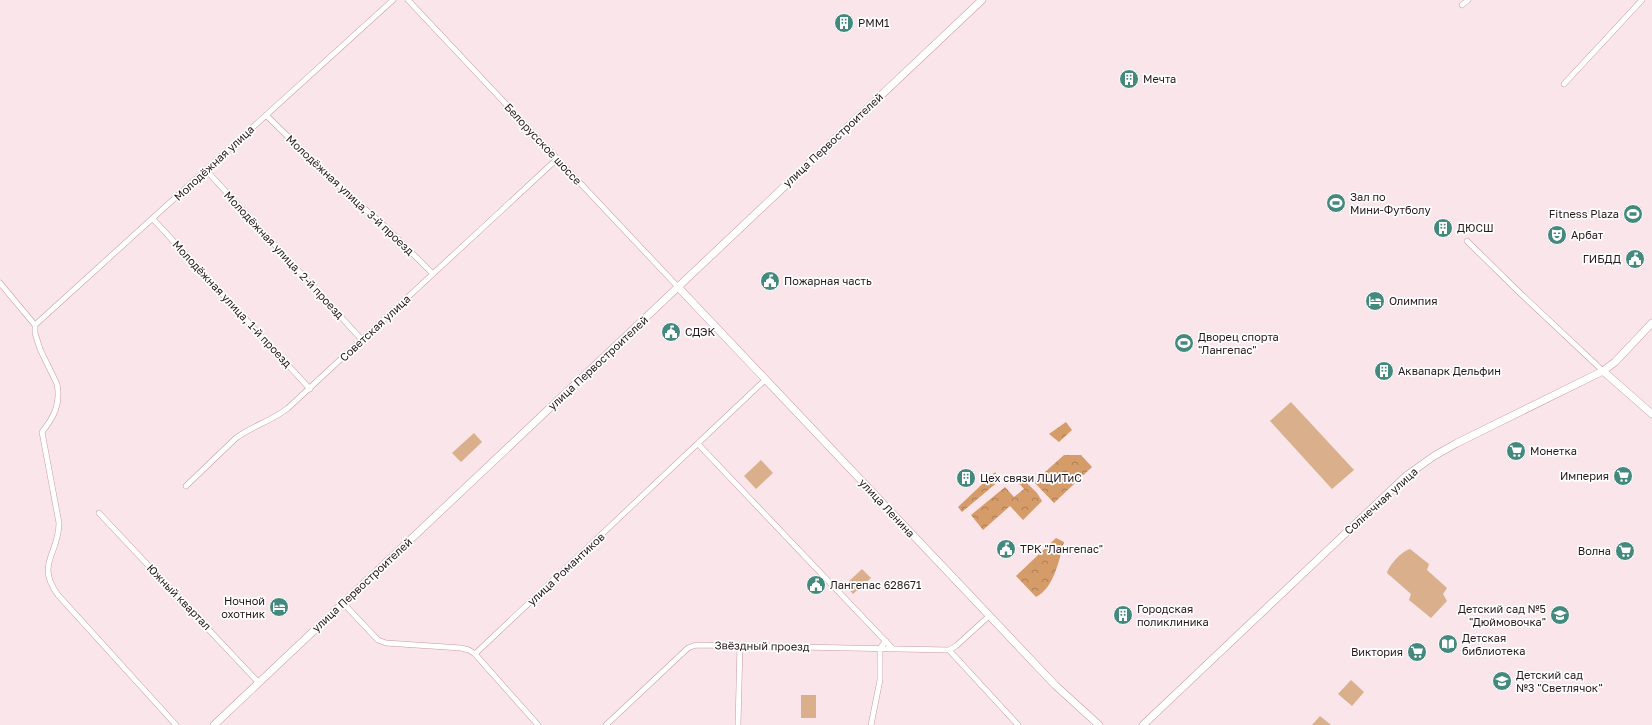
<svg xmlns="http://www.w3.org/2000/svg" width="1652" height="725" font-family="'Golos Text',sans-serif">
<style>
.forest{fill:url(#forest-crowns)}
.green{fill:#d9af8c}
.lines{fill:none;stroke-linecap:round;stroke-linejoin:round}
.street-casing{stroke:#c99aa6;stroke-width:6}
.secondary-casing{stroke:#c99aa6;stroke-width:8}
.street{stroke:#fff;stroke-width:5}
.secondary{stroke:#fff;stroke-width:7}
.labels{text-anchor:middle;stroke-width:3.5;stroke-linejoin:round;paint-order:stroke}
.poi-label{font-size:11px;fill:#29181d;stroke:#fff;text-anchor:start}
.street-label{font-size:11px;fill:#29181d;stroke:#fff}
</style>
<defs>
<pattern id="forest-crowns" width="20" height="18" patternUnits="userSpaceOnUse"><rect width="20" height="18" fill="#d59c6a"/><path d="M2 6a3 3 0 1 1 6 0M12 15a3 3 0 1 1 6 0" fill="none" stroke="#ad7e57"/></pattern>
</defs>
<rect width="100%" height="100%" fill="#f9e5ea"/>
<path class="forest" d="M 1066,422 L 1072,430 L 1059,442 L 1049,434 Z
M 1064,455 L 1081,455 L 1092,467 L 1054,503 L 1034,482 Z
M 995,472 L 1000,480 L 962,512 L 958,507 Z
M 1023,479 L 1037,493 L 1042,501 L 1023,520 L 1010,506 L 983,530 L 971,515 L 1005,487 L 1014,497 L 1024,489 L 1016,480 Z
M 1056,538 L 1064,542 C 1059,560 1054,588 1036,597 L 1016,576 Z"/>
<path class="green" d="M 1291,402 L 1354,470 L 1332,489 L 1270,421 Z
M 474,433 L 482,442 L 461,462 L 452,453 Z
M 761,460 L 773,473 L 756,489 L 744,476 Z
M 1410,549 L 1429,564 L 1427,570 L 1447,588 L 1443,594 L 1447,601 L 1431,618 L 1409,600 L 1411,594 L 1387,573 C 1389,565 1402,551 1410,549 Z
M 862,569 L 871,578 L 853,594 L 845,585 Z
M 1351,680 L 1364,692 L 1352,706 L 1338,694 Z
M 801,695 L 816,695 L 816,718 L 801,718 Z
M 1320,716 L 1331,725 L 1312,725 Z"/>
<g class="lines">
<defs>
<path id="street" d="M 408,0 L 678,287
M 1462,5 L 1468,0
M 1564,84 L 1642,0
M 266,115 L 329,177 L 390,231 L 433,274
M 206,170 L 363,341
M 153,219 L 310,389
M 1467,241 L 1520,293 L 1603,371
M 0,283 L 35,325
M 35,325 L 393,0
M 35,325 L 35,333 L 40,349 L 57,384 C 61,404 54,417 42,432 L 59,523 C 59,554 35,564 58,595 L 176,725
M 698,444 L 893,649
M 186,486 L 236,438 C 252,426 272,421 288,408 L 557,159
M 99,513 L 258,682
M 343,603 L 378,640 L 386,643 L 461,648 L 469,650 L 475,654 L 766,379
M 949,650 L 1018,725
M 475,654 L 538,725
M 606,725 L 688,648 L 696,645 L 949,650 L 956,646 L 989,616
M 738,725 L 740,645
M 871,725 L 880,680 L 880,648 L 886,641"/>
<path id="secondary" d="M 678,287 L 1055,685 L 1099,725
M 1603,371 L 1652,414
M 214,725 L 982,0
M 1143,725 L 1406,476 L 1434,456 L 1457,443 L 1603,371 L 1615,362 L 1652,323"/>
</defs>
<use href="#street" class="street-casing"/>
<use href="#secondary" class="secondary-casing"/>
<use href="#street" class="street"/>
<use href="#secondary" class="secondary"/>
</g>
<defs>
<symbol id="building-disc" viewBox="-11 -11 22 22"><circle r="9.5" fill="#44897d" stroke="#fff"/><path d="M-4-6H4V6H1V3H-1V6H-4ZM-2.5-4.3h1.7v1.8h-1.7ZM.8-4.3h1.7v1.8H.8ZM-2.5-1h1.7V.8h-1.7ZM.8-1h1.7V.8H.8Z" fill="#fff"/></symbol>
<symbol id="stadium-disc" viewBox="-11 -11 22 22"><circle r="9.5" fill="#44897d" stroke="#fff"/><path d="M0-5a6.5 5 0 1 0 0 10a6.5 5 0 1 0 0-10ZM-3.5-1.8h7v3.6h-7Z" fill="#fff"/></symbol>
<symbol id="theatre-disc" viewBox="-11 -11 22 22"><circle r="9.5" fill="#44897d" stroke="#fff"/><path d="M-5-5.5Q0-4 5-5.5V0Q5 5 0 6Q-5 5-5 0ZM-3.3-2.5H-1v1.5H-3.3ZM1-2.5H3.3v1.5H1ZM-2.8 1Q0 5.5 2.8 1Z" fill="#fff"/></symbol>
<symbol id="civic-disc" viewBox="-11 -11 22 22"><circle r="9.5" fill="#44897d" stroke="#fff"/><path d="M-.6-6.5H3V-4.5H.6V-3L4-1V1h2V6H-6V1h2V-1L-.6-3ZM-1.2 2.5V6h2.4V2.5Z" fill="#fff"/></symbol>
<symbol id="hotel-disc" viewBox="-11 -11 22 22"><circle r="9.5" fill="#44897d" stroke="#fff"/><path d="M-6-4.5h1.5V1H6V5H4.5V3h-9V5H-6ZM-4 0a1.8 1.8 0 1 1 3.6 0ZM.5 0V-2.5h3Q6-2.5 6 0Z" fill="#fff"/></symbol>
<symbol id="supermarket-disc" viewBox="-11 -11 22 22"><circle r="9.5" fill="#44897d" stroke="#fff"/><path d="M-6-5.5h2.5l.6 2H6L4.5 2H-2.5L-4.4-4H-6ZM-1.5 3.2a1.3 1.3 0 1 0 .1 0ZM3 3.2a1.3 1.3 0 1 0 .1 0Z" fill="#fff"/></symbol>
<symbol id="school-disc" viewBox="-11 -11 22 22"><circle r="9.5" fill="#44897d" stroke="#fff"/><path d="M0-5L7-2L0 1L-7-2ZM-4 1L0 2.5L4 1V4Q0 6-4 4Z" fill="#fff"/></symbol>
<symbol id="library-disc" viewBox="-11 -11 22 22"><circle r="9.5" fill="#44897d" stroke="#fff"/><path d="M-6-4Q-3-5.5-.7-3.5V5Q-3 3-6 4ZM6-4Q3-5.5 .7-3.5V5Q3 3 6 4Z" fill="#fff"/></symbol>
</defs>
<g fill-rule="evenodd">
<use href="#building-disc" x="833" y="12" width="22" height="22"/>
<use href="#building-disc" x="1118" y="68" width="22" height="22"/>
<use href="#stadium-disc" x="1325" y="192" width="22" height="22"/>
<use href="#stadium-disc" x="1622" y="203" width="22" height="22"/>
<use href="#building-disc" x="1432" y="217" width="22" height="22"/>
<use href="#theatre-disc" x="1546" y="224" width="22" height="22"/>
<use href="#civic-disc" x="1624" y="248" width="22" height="22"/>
<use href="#civic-disc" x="759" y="270" width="22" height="22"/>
<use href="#hotel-disc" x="1364" y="290" width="22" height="22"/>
<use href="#civic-disc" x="660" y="321" width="22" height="22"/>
<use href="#stadium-disc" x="1173" y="332" width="22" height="22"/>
<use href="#building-disc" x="1373" y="360" width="22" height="22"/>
<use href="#supermarket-disc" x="1505" y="440" width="22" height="22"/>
<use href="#supermarket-disc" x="1612" y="465" width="22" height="22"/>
<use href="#building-disc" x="955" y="467" width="22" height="22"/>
<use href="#civic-disc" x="995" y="538" width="22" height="22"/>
<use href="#supermarket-disc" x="1614" y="540" width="22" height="22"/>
<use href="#civic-disc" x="805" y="574" width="22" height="22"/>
<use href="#hotel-disc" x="268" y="596" width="22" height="22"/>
<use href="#building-disc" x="1112" y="604" width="22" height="22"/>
<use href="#school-disc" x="1549" y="604" width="22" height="22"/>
<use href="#library-disc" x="1437" y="633" width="22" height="22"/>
<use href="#supermarket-disc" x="1406" y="641" width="22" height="22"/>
<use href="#school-disc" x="1491" y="670" width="22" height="22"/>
</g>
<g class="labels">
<g class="poi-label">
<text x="858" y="27">РММ1</text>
<text x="1143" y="83">Мечта</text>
<text x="1350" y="201">Зал по<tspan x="1350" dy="13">Мини-Футболу</tspan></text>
<text x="1619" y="218" text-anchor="end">Fitness Plaza</text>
<text x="1457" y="232">ДЮСШ</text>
<text x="1571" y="239">Арбат</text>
<text x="1621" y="263" text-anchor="end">ГИБДД</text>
<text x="784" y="285">Пожарная часть</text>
<text x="1389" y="305">Олимпия</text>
<text x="685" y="336">СДЭК</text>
<text x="1198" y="341">Дворец спорта<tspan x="1198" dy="13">"Лангепас"</tspan></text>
<text x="1398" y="375">Аквапарк Дельфин</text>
<text x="1530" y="455">Монетка</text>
<text x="1609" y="480" text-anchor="end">Империя</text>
<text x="980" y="482">Цех связи ЛЦИТиС</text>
<text x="1020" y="553">ТРК "Лангепас"</text>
<text x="1611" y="555" text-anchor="end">Волна</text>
<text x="830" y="589">Лангепас 628671</text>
<text x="265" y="605" text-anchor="end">Ночной<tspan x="265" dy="13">охотник</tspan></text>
<text x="1137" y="613">Городская<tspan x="1137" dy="13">поликлиника</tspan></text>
<text x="1546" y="613" text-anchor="end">Детский сад №5<tspan x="1546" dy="13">"Дюймовочка"</tspan></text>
<text x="1462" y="642">Детская<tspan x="1462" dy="13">библиотека</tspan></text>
<text x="1403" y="656" text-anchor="end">Виктория</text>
<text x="1516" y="679">Детский сад<tspan x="1516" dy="13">№3 "Светлячок"</tspan></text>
</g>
<g class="street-label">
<text transform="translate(833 140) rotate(-43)" y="4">улица Первостроителей</text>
<text transform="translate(543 144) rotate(47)" y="4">Белорусское шоссе</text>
<text transform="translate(214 163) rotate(-43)" y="4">Молодёжная улица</text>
<text transform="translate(350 195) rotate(43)" y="4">Молодёжная улица, 3-й проезд</text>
<text transform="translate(284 255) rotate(47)" y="4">Молодёжная улица, 2-й проезд</text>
<text transform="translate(232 304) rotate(47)" y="4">Молодёжная улица, 1-й проезд</text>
<text transform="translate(375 328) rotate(-43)" y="4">Советская улица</text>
<text transform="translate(598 363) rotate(-43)" y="4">улица Первостроителей</text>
<text transform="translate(1381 501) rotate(-42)" y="4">Солнечная улица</text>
<text transform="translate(887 508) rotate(47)" y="4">улица Ленина</text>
<text transform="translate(566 569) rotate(-43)" y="4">улица Романтиков</text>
<text transform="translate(362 585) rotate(-43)" y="4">улица Первостроителей</text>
<text transform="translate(179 597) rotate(46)" y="4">Южный квартал</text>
<text transform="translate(762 646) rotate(1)" y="4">Звёздный проезд</text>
</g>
</g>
</svg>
